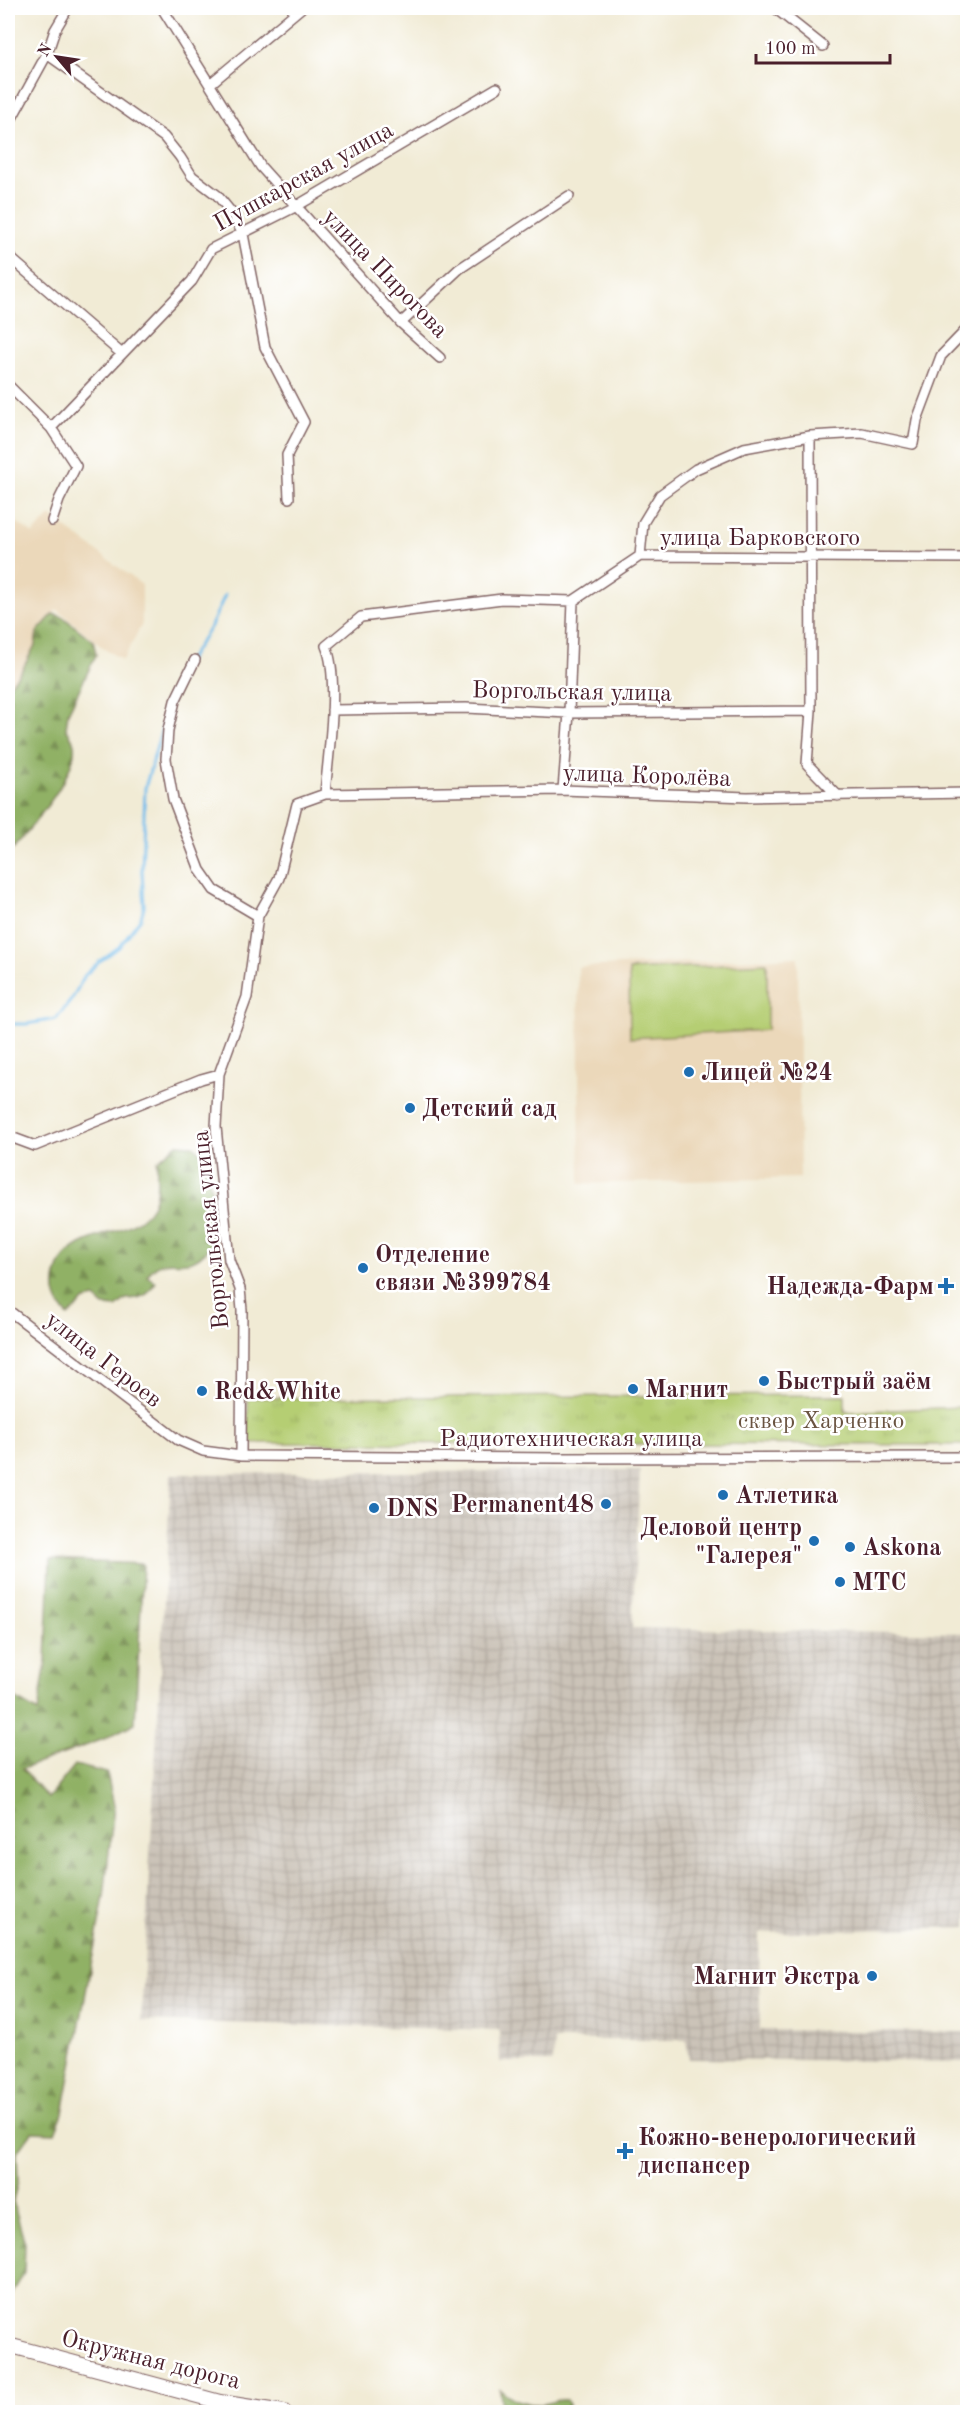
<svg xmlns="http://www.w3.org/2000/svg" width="975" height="2420" font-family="'Old Standard TT',serif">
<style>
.built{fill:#ebd8ba}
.industrial{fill:url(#industrial-grid)}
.forest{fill:url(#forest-firs);stroke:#6d6848;stroke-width:1.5}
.park{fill:url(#park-tufts);stroke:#80764f;stroke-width:1.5}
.garden{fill:#b5ce73;stroke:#80764f;stroke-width:1.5}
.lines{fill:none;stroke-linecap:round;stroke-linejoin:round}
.stream{stroke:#71bbea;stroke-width:3}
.minor-casing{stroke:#846666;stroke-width:12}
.highway-casing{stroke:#846666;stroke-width:16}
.minor{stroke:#fff;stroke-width:9}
.highway{stroke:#fff;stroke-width:14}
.poi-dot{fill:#1f6fb2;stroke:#fff;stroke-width:2}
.labels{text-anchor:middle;stroke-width:5;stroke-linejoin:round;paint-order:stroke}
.street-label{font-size:24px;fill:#4a1f2b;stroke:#fff}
.poi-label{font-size:24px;font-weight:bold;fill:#4a1f2b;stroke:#fff;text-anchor:start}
.park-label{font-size:24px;fill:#6a5441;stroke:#fff}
</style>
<defs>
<pattern id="industrial-grid" width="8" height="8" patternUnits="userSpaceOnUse" patternTransform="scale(1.5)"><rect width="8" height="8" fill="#cbc3b8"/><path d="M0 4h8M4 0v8" fill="none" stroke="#b0a79e"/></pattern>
<pattern id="forest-firs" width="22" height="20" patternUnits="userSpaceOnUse" patternTransform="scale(1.5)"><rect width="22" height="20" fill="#90b165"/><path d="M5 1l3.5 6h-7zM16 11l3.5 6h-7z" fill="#788f53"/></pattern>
<pattern id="park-tufts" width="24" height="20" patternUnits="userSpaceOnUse" patternTransform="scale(1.5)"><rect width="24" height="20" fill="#b5ce73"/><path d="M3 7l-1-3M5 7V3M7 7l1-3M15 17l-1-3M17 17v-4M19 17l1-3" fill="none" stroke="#9db064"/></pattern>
</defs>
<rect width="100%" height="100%" fill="#fff"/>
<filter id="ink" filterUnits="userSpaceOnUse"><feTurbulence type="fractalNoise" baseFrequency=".0167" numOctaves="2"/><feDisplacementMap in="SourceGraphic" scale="12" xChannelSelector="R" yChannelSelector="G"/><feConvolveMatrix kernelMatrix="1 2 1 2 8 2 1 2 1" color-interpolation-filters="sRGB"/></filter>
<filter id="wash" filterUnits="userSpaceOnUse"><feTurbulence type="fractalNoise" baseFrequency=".008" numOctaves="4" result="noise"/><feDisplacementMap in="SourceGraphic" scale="24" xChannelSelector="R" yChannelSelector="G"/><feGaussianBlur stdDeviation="1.35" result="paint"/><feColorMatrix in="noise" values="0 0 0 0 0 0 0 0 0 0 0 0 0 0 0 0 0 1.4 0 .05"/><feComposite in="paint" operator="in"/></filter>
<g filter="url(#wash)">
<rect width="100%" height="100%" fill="#f1ebd5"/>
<path class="built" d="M 8,516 L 33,534 L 50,516 L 142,585 L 142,624 L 123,660 L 107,651 L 57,609 L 37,632 L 36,645 L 23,668 L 8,688 Z
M 798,957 L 800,1178 L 580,1184 L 578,967 Z"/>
<path class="industrial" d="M 640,1470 L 632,1628 L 967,1633 L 967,1927 L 759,1933 L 760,2030 L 967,2032 L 967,2062 L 689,2059 L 686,2040 L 554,2040 L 553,2062 L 500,2062 L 499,2030 L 141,2021 L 171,1474 Z"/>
<path class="forest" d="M 53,614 L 63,617 L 93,641 L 96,655 L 68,713 L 66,729 C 68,732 72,737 73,741 C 84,769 25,834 8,855 L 8,688 L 23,668 L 35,645 L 37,632 Z
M 177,1144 L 192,1145 L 205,1156 C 207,1166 208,1177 211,1188 C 214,1198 220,1208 221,1218 C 222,1224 217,1235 214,1240 C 188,1283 168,1245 147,1276 L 156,1282 L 147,1294 L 138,1298 L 126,1299 L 116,1307 L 104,1306 L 95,1298 L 85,1300 L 68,1316 C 57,1304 52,1292 56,1275 C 67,1226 132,1242 152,1206 C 159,1193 156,1175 157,1161 Z
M 50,1560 L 143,1564 L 135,1723 L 104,1739 L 22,1769 L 48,1798 L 75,1765 L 107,1773 L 114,1806 L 104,1897 L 63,2113 L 55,2133 L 32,2132 L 17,2152 L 18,2181 L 13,2201 L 25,2243 L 24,2273 L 11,2296 L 8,2295 L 8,1694 L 38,1712 L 46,1661 Z
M 500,2389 C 511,2399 528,2406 543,2404 C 552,2403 557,2398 566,2400 L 570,2412 L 502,2412 Z"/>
<path class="park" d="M 845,1395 L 845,1412 L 960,1407 L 960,1410 L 967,1410 L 967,1445 L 248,1443 L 248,1398 Z"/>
<path class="garden" d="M 767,963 L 767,1030 L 630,1038 L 629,970 Z"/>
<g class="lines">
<path class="stream" d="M 8,1024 L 27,1024 L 56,1019 L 72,999 L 85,975 L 100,961 L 119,947 L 141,918 L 144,906 L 142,871 L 145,788 L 172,694 L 184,667 L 211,626 L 225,595"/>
</g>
</g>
<g filter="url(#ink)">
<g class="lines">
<defs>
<path id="minor" d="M 162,8 L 261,167 L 401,323 L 440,358
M 775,8 L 823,46
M 47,54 L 164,137 L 180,157 L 192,176 L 217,195 L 231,212 L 243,234 L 265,347 L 304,422 L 287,455 L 289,498
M 210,84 L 301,8
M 8,125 L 47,54 L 55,30 L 68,8
M 8,256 L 122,354
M 401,323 L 459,269 L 569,196
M 8,385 L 51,428 L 76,466 L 59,500 L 52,521
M 51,428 L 192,281 L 211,249 L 295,207 L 497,88
M 810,436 L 811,711 L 807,764 L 838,796
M 640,556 L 643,523 L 660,495 L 696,469 L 744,448 L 810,436 L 862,433 L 913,444 L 917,420 L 941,356 L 968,328
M 195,660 L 175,701 L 168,730 L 166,759 L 173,799 L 200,870 L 214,890 L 258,916
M 332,710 L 466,708 L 569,713 L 811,711
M 563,790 L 569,713 L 573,601
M 325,794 C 328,756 340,679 326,646 L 361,617 L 502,599 L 573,601 L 640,556 L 968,558
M 8,1136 L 35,1146 L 201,1079 L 219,1074
M 8,1310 L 178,1440 L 203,1451 L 241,1456 L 561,1458 L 968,1457
M 241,1456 L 242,1310 L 240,1289 L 229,1260 L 216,1127 L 219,1074 L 247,997 L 258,916 L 279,878 L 297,804 L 325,794 L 563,790 L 747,797 L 968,793"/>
<path id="highway" d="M 8,2345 L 220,2402 L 284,2412"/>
</defs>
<use href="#minor" class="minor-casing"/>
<use href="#highway" class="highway-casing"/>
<use href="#minor" class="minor"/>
<use href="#highway" class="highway"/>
</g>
</g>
<g class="poi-dot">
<circle cx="689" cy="1072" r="6"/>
<circle cx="410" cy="1108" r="6"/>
<circle cx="363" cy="1268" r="6"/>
<path d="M943 1277h6v6h6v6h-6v6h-6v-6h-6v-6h6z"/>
<circle cx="764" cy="1381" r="6"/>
<circle cx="633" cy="1389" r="6"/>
<circle cx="202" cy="1391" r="6"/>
<circle cx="723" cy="1495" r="6"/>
<circle cx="606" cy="1504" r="6"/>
<circle cx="374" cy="1508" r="6"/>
<circle cx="814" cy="1541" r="6"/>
<circle cx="850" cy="1547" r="6"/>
<circle cx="840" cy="1582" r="6"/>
<circle cx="872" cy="1976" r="6"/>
<path d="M622 2142h6v6h6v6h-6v6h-6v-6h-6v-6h6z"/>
</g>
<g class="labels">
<g class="street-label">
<text transform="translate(303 176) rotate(-29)" y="8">Пушкарская улица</text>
<text transform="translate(386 273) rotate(46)" y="8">улица Пирогова</text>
<text x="760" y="545">улица Барковского</text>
<text transform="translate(572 691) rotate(1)" y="8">Воргольская улица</text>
<text transform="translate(647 775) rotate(2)" y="8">улица Королёва</text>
<text transform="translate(210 1230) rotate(-96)" y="8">Воргольская улица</text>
<text transform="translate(104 1359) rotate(38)" y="8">улица Героев</text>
<text x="571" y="1446">Радиотехническая улица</text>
<text transform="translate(151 2359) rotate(14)" y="8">Окружная дорога</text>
</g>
<g class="poi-label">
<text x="701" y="1080">Лицей №24</text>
<text x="422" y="1116">Детский сад</text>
<text x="375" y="1262">Отделение<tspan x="375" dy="28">связи №399784</tspan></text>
<text x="934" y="1294" text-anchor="end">Надежда-Фарм</text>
<text x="776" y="1389">Быстрый заём</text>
<text x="645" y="1397">Магнит</text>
<text x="214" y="1399">Red&amp;White</text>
<text x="735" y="1503">Атлетика</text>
<text x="594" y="1512" text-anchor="end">Permanent48</text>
<text x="386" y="1516">DNS</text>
<text x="802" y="1535" text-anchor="end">Деловой центр<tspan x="802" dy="28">"Галерея"</tspan></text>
<text x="862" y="1555">Askona</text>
<text x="852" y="1590">МТС</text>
<text x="860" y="1984" text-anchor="end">Магнит Экстра</text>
<text x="638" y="2145">Кожно-венерологический<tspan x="638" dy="28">диспансер</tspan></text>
</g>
<g class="park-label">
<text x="821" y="1428">сквер Харченко</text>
</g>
</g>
<rect width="975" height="2420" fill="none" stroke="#fff" stroke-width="30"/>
<g transform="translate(57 57) rotate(299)" stroke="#ffffff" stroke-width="4.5" paint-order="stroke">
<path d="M0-4.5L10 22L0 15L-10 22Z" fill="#4a1f2b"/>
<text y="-9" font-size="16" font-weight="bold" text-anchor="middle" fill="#4a1f2b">N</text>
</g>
<path d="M756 54v9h134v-9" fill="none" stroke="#4a1f2b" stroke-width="3"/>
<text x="765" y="54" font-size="18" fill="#4a1f2b" stroke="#ffffff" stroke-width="4.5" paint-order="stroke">100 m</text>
</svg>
